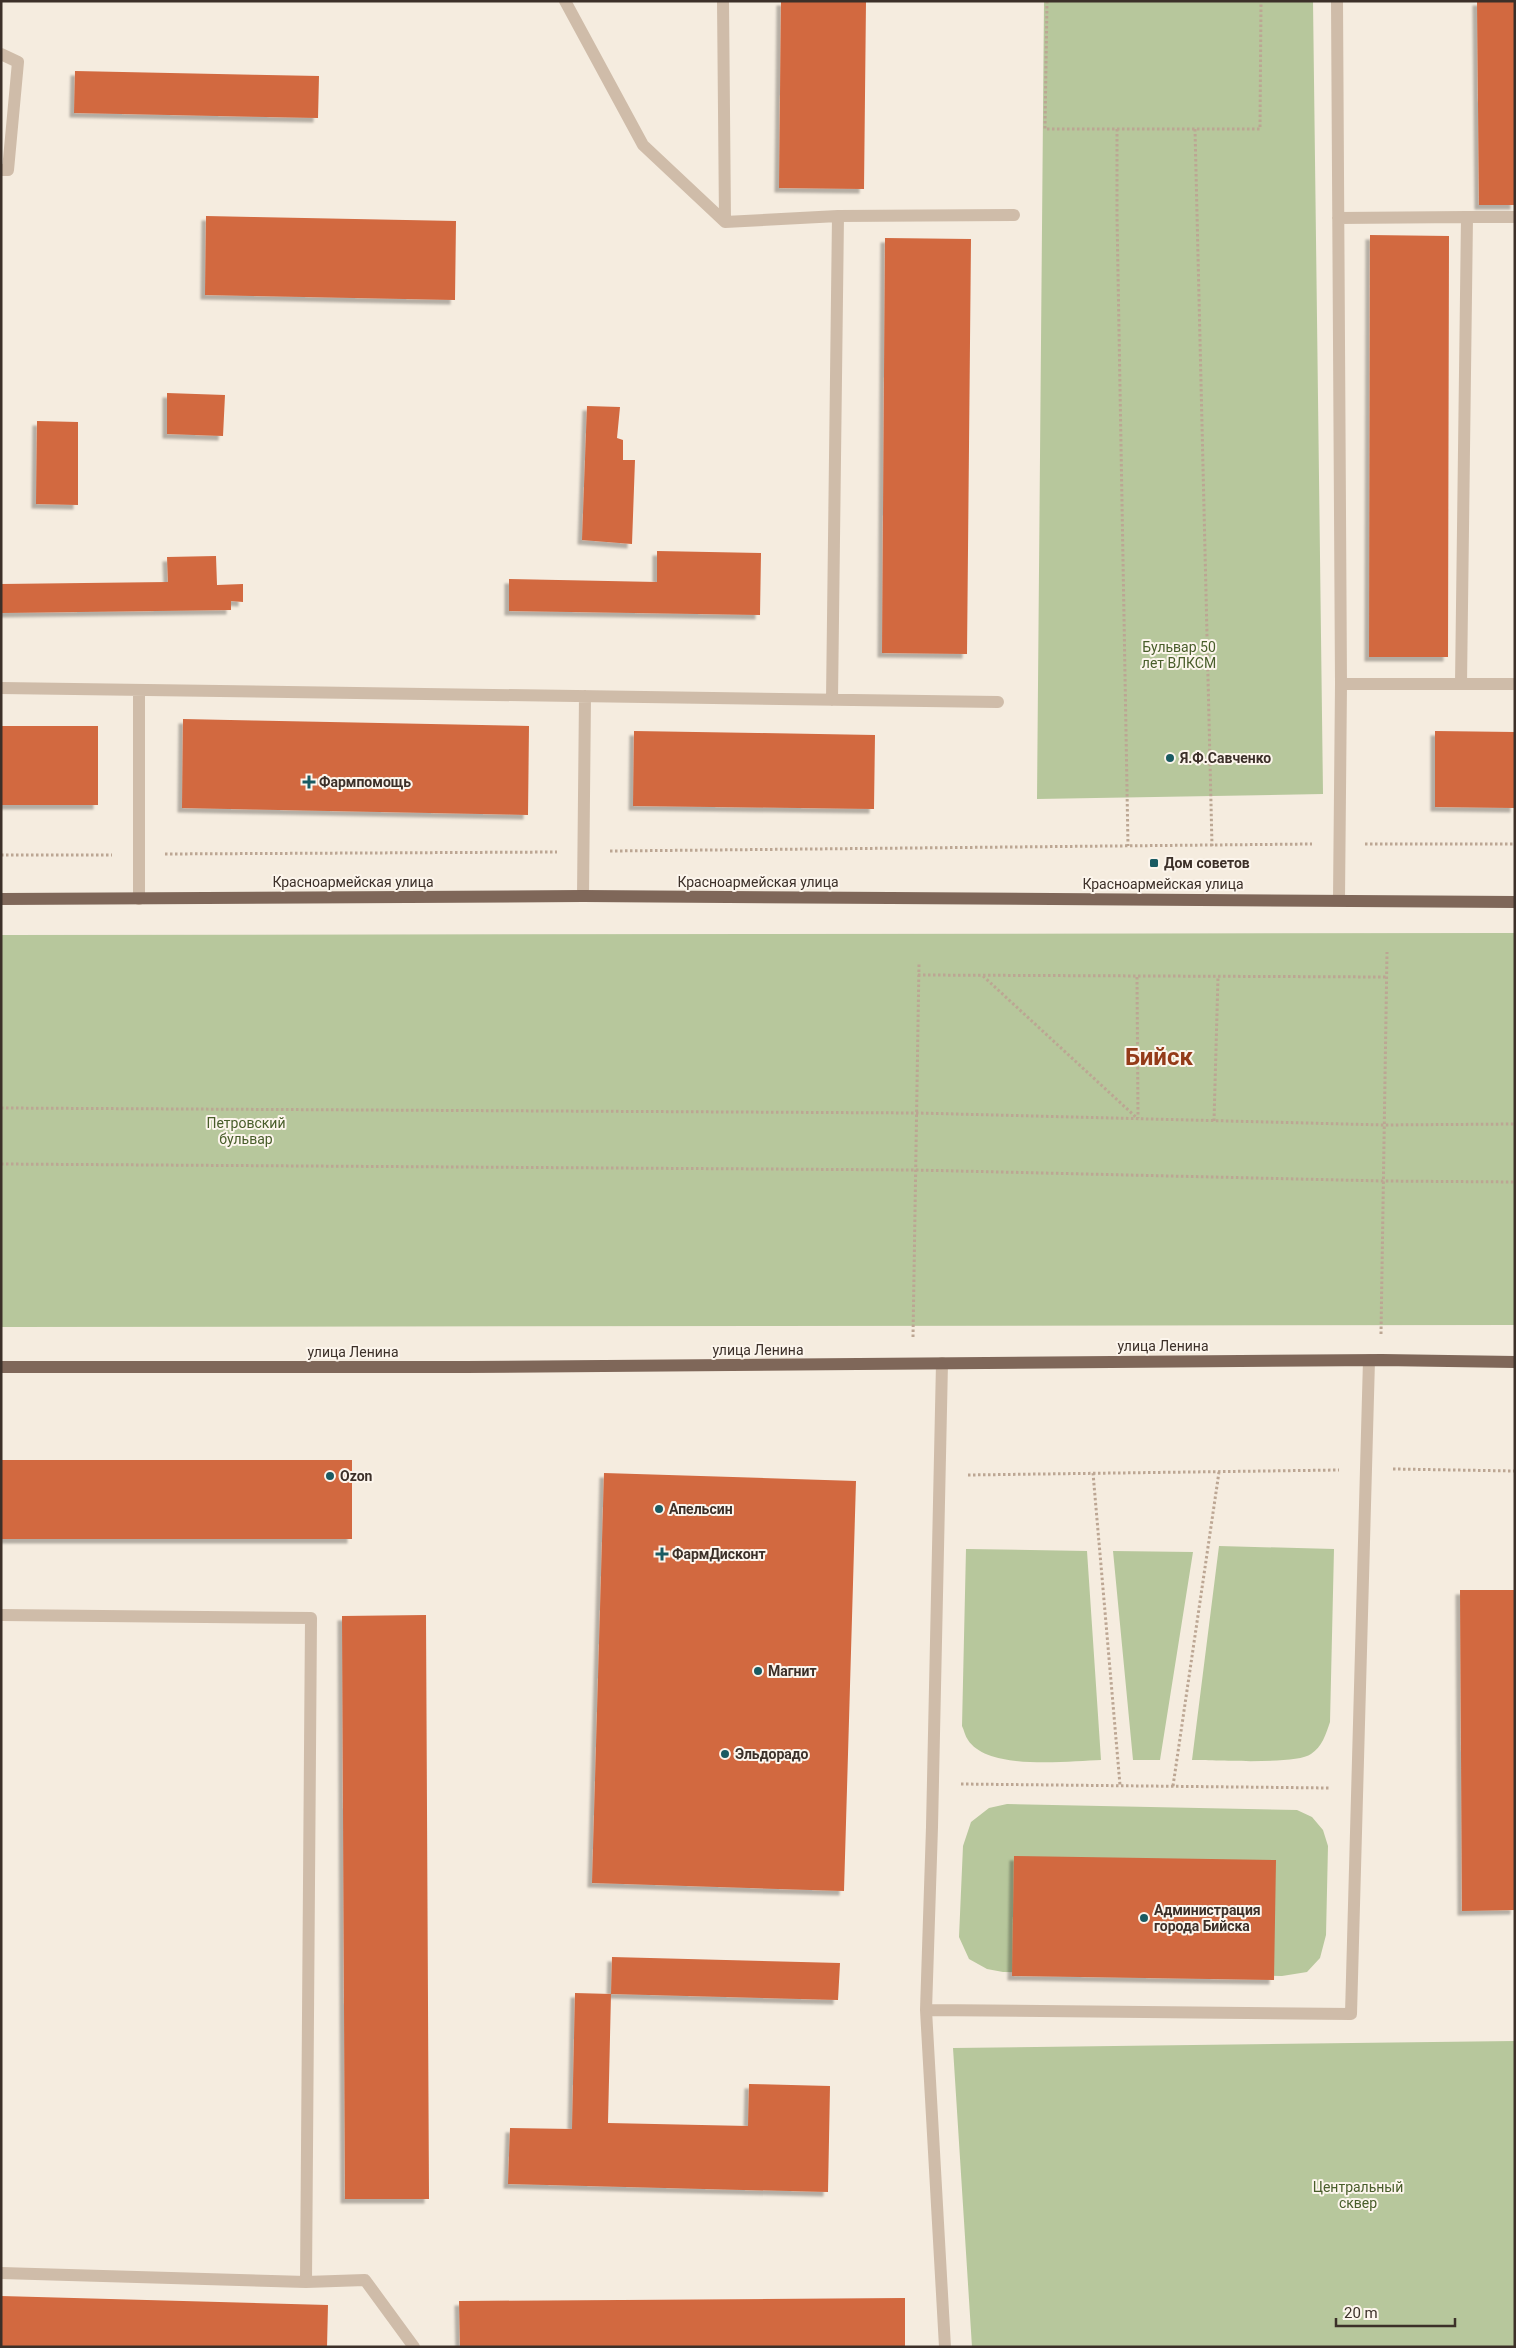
<svg xmlns="http://www.w3.org/2000/svg" width="1516" height="2348" font-family="Roboto,sans-serif">
<style>
.green{fill:#b7c79c}
.building{fill:#d26940;filter:url(#shadow)}
.lines{fill:none;stroke-linecap:round;stroke-linejoin:round}
.path{stroke:#bca693;stroke-width:3;stroke-dasharray:2.5 2.5;stroke-linecap:butt}
.minor{stroke:#cfbca9;stroke-width:12}
.major{stroke:#7f6759;stroke-width:12}
.poi-dot{fill:#1a5b62;stroke:#fcf5ec;stroke-width:2}
.labels{text-anchor:middle;stroke-width:4;stroke-linejoin:round;paint-order:stroke}
.park-label{font-size:14px;fill:#485d2a;stroke:#fcf5ec}
.poi-label{font-size:14px;font-weight:bold;fill:#3c3029;stroke:#fcf5ec;text-anchor:start}
.street-label{font-size:14px;fill:#3c3029;stroke:#fcf5ec}
.town-label{font-size:24px;font-weight:bold;fill:#943b19;stroke:#fcf5ec}
</style>
<defs>
<filter id="shadow"><feDropShadow dx="-4.5" dy="4.5" stdDeviation="1" flood-color="#0004"/></filter>
</defs>
<rect width="100%" height="100%" fill="#f5ecdf"/>
<path class="green" d="M 1044,1 L 1313,1 L 1323,794 L 1037,799 Z
M 1515,933 L 1515,1325 L 1,1327 L 1,935 Z
M 1219,1546 L 1334,1549 L 1330,1722 C 1326,1734 1322,1747 1311,1754 C 1296,1765 1214,1760 1192,1760 Z
M 966,1549 L 1087,1551 L 1101,1760 C 1068,1761 988,1771 968,1740 C 965,1736 964,1730 962,1726 Z
M 1113,1551 L 1193,1552 L 1160,1760 L 1133,1760 Z
M 1007,1804 L 1297,1810 L 1312,1817 L 1323,1830 L 1328,1846 L 1326,1935 L 1320,1958 L 1307,1972 L 1282,1976 L 1003,1972 L 987,1969 L 969,1959 L 959,1937 L 963,1846 L 971,1822 L 989,1808 Z
M 1515,2041 L 1515,2347 L 972,2347 L 953,2048 Z"/>
<path class="building" d="M 781,1 L 866,1 L 864,189 L 779,188 Z
M 1477,1 L 1515,1 L 1515,205 L 1479,205 Z
M 75,71 L 319,76 L 318,118 L 74,113 Z
M 206,216 L 456,221 L 455,300 L 205,295 Z
M 1370,235 L 1449,236 L 1448,657 L 1369,657 Z
M 885,238 L 971,239 L 967,654 L 882,653 Z
M 167,393 L 225,395 L 223,436 L 167,434 Z
M 587,406 L 620,407 L 617,438 L 623,440 L 623,460 L 635,460 L 632,544 L 582,540 Z
M 37,421 L 78,422 L 78,505 L 36,504 Z
M 657,551 L 761,553 L 760,615 L 509,611 L 509,579 L 657,582 Z
M 216,556 L 217,585 L 243,584 L 243,602 L 231,601 L 231,610 L 1,613 L 1,584 L 168,582 L 167,557 Z
M 183,719 L 529,726 L 528,815 L 182,808 Z
M 1,726 L 98,726 L 98,805 L 1,805 Z
M 634,731 L 875,735 L 874,809 L 633,806 Z
M 1435,731 L 1515,732 L 1515,808 L 1435,807 Z
M 1,1460 L 352,1460 L 352,1539 L 1,1539 Z
M 604,1473 L 856,1481 L 844,1891 L 592,1883 Z
M 1460,1590 L 1515,1590 L 1515,1910 L 1462,1911 Z
M 426,1615 L 429,2199 L 345,2199 L 342,1616 Z
M 1014,1856 L 1276,1860 L 1274,1980 L 1012,1976 Z
M 612,1957 L 840,1963 L 838,2000 L 611,1994 Z
M 575,1993 L 611,1994 L 608,2123 L 748,2126 L 749,2084 L 830,2086 L 828,2192 L 508,2184 L 510,2128 L 572,2129 Z
M 1,2296 L 328,2305 L 327,2347 L 1,2347 Z
M 905,2298 L 905,2347 L 460,2347 L 459,2301 Z"/>
<g class="lines">
<path class="path" d="M 1047,1 L 1045,129 L 1260,129 L 1261,1
M 1117,129 L 1117,216 L 1128,846
M 1195,129 L 1212,846
M 1365,844 L 1515,844
M 610,851 L 1312,844
M 165,854 L 557,852
M 1,855 L 112,855
M 918,975 L 1387,977
M 983,976 L 1138,1119
M 1137,977 L 1138,1118
M 1,1108 L 917,1113 L 1384,1125 L 1515,1124
M 1214,1121 L 1218,977
M 1,1164 L 915,1170 L 1383,1181 L 1515,1182
M 1381,1334 L 1387,952
M 913,1337 L 919,963
M 1393,1469 L 1515,1471
M 1093,1473 L 1120,1785
M 968,1475 L 1339,1470
M 961,1784 L 1329,1788
M 1173,1786 L 1219,1472"/>
<path class="minor" d="M 565,1 L 643,145 L 725,222
M 723,1 L 725,222 L 838,216
M 1337,1 L 1341,684 L 1339,899
M 1,54 L 18,62 L 8,170 L 1,170
M 1338,218 L 1467,217
M 1341,684 L 1515,684
M 1461,684 L 1467,217 L 1515,217
M 1,688 L 998,702
M 139,690 L 139,899
M 832,700 L 838,216 L 1014,215
M 583,896 L 585,696
M 942,1363 L 932,1827 L 926,2010 L 945,2347
M 1,1615 L 311,1618 L 306,2282 L 1,2273
M 926,2010 L 1351,2014 L 1369,1360
M 306,2282 L 365,2280 L 414,2347"/>
<path class="major" d="M 1,899 L 583,896 L 1515,902
M 1,1367 L 465,1367 L 1382,1360 L 1515,1362"/>
</g>
<g class="poi-dot">
<circle cx="1170" cy="758" r="5"/>
<path d="M306.5 774.5h5v5h5v5h-5v5h-5v-5h-5v-5h5z"/>
<rect x="1149" y="858" width="10" height="10" rx="2.5"/>
<circle cx="330" cy="1476" r="5"/>
<circle cx="659" cy="1509" r="5"/>
<path d="M659.5 1546.5h5v5h5v5h-5v5h-5v-5h-5v-5h5z"/>
<circle cx="758" cy="1671" r="5"/>
<circle cx="725" cy="1754" r="5"/>
<circle cx="1144" cy="1918" r="5"/>
</g>
<g class="labels">
<g class="park-label">
<text x="1179" y="652">Бульвар 50<tspan x="1179" dy="16">лет ВЛКСМ</tspan></text>
<text x="246" y="1128">Петровский<tspan x="246" dy="16">бульвар</tspan></text>
<text x="1358" y="2192">Центральный<tspan x="1358" dy="16">сквер</tspan></text>
</g>
<g class="poi-label">
<text x="1180" y="763">Я.Ф.Савченко</text>
<text x="319" y="787">Фармпомощь</text>
<text x="1164" y="868">Дом советов</text>
<text x="340" y="1481">Ozon</text>
<text x="669" y="1514">Апельсин</text>
<text x="672" y="1559">ФармДисконт</text>
<text x="768" y="1676">Магнит</text>
<text x="735" y="1759">Эльдорадо</text>
<text x="1154" y="1915">Администрация<tspan x="1154" dy="16">города Бийска</tspan></text>
</g>
<g class="street-label">
<text x="353" y="887">Красноармейская улица</text>
<text x="758" y="887">Красноармейская улица</text>
<text x="1163" y="889">Красноармейская улица</text>
<text x="1163" y="1351">улица Ленина</text>
<text x="758" y="1355">улица Ленина</text>
<text x="353" y="1357">улица Ленина</text>
</g>
<g class="town-label">
<text x="1159" y="1065">Бийск</text>
</g>
</g>
<rect width="1516" height="2348" fill="none" stroke="#3c3029" stroke-width="5"/>
<path d="M1336 2318v8h119v-8" fill="none" stroke="#3c3029" stroke-width="2.5"/>
<text x="1344" y="2318" font-size="15" fill="#3c3029" stroke="#fcf5ec" stroke-width="4" paint-order="stroke">20 m</text>
</svg>
